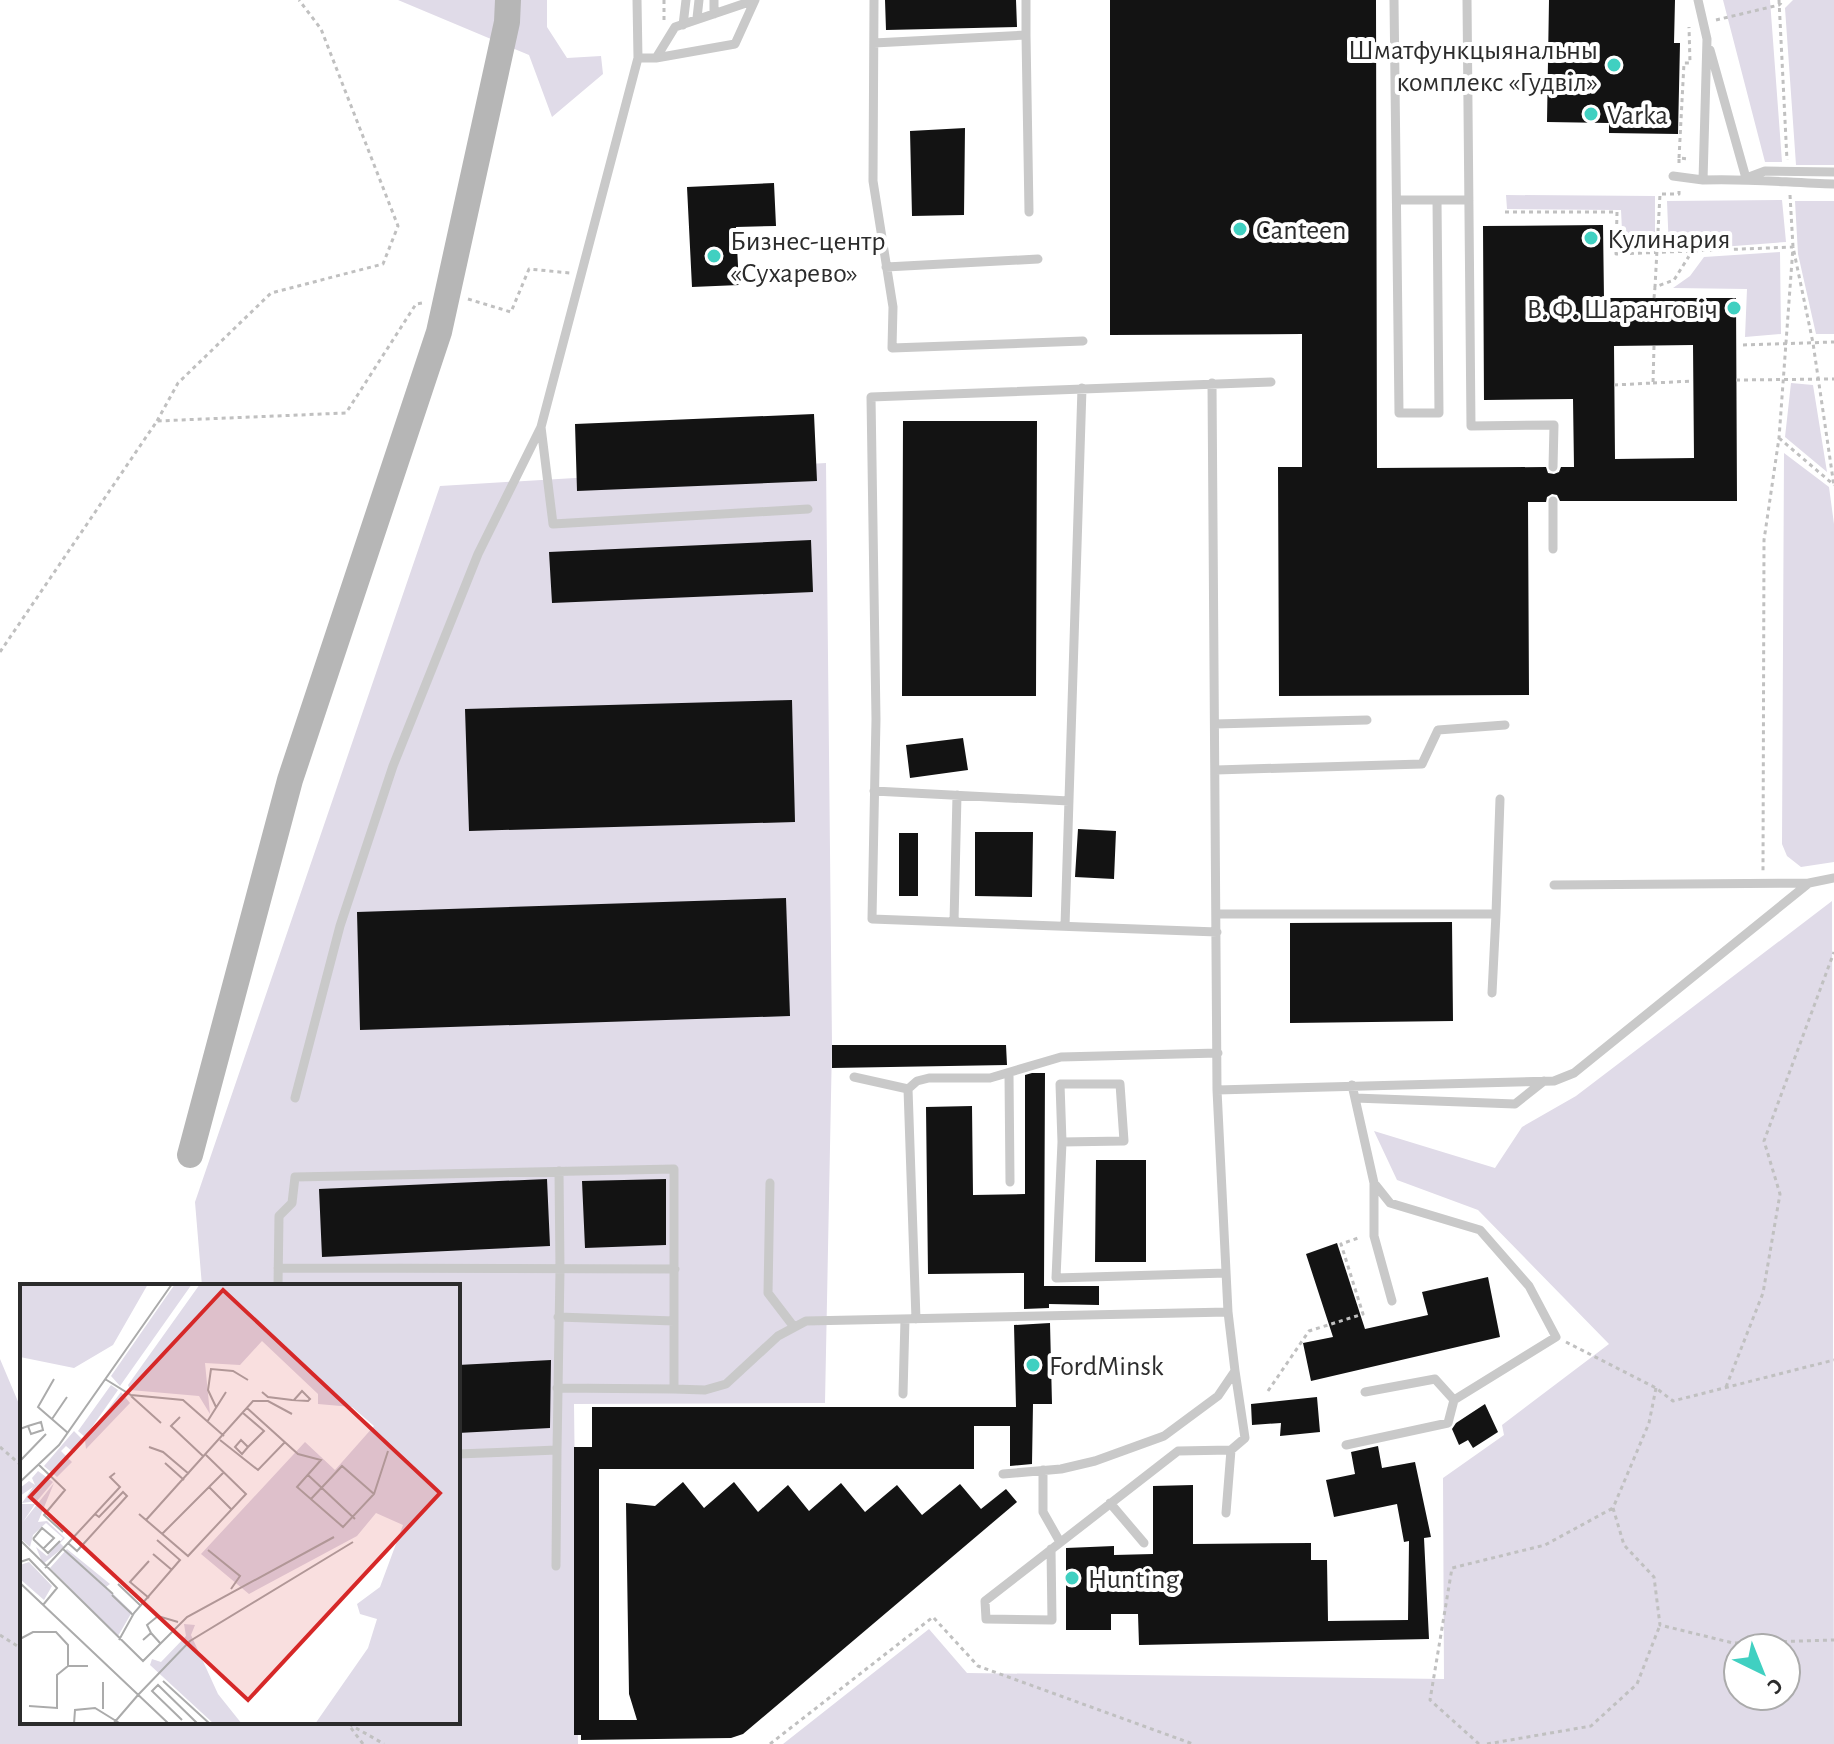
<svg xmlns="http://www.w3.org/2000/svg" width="1834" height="1744" font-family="'Alegreya Sans',sans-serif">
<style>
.green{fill:#e0dbe8;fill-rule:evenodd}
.building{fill:#131313;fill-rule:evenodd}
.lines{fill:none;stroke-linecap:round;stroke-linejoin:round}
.path{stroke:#c0c0c0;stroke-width:3;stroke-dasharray:4 4;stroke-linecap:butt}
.lane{stroke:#c9c9c9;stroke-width:9}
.secondary{stroke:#b6b6b6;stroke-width:26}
.poi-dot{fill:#40d0c1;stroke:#fff;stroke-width:3}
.labels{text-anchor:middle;stroke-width:8;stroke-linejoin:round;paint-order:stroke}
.poi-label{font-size:28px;fill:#2c2c2c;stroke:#fff;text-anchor:start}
.inset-road{fill:none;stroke:#ababab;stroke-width:2}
.view{fill:#d62828;fill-opacity:0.15;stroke:#d62828;stroke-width:4}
.inset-edge{fill:none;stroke:#2c2c2c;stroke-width:4}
</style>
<rect width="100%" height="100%" fill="#fff"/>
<path class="green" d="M 398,0 L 547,0 L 547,27 L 567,58 L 601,56 L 603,74 L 552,117 L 529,55 Z
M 1723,0 L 1770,0 L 1782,162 L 1765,162 Z
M 1793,0 L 1834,0 L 1834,165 L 1796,165 L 1785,8 Z
M 1506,195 L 1655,196 L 1655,240 L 1638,241 L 1638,250 L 1623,250 L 1621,210 L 1507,209 Z
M 1782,200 L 1786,242 L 1669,251 L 1667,201 Z
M 1795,201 L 1834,201 L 1834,334 L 1816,334 L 1798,254 Z
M 1780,252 L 1781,334 L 1745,337 L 1747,289 L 1673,288 L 1690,276 L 1704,257 Z
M 1791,383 L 1813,385 L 1827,472 L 1785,437 Z
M 1784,453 L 1829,487 L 1834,524 L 1834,862 L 1801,867 L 1787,856 L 1782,844 Z
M 826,463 L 832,1045 L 825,1403 L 574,1404 L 578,1744 L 0,1744 L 0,1359 L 22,1411 L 22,1722 L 458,1722 L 458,1286 L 202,1286 L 195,1202 L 440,486 Z
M 1832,901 L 1834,1744 L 783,1744 L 929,1629 L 967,1673 L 1444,1679 L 1443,1478 L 1504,1435 L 1502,1425 L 1609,1344 L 1478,1210 L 1397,1180 L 1374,1131 L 1495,1168 L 1522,1127 L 1576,1096 ZM 1738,1648 L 1786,1648 L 1786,1696 L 1738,1696 Z"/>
<path class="building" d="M 885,0 L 1016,0 L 1017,27 L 886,30 Z
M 1110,0 L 1376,0 L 1377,468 L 1546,467 L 1548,473 L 1554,474 L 1559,472 L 1561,467 L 1574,467 L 1573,399 L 1484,400 L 1483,226 L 1603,225 L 1604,298 L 1736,298 L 1737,501 L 1560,501 L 1557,495 L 1552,494 L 1547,497 L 1546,502 L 1528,502 L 1529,695 L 1279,696 L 1278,467 L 1302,467 L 1302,334 L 1110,335 ZM 1693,345 L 1694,458 L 1615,459 L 1614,346 Z
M 1549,0 L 1675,0 L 1674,43 L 1680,43 L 1678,134 L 1609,133 L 1609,123 L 1547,122 Z
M 965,128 L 964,215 L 912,216 L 910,131 Z
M 774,183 L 776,226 L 736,227 L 739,285 L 692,287 L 687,187 Z
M 814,414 L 817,481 L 577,491 L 575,424 Z
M 903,421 L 1037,421 L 1036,696 L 902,696 Z
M 811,540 L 813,592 L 552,603 L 549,552 Z
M 792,700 L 795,822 L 469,831 L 465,709 Z
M 963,738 L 968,770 L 910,778 L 906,745 Z
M 1078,829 L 1116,831 L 1114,879 L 1075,877 Z
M 975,832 L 1033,832 L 1032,897 L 975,896 Z
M 899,833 L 918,833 L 918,896 L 899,896 Z
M 786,898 L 790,1016 L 360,1030 L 357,912 Z
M 1452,922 L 1453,1021 L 1290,1023 L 1290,923 Z
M 832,1045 L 1006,1045 L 1007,1065 L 832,1068 Z
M 1032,1073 L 1045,1073 L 1044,1286 L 1099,1286 L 1099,1305 L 1049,1304 L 1049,1308 L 1024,1309 L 1024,1273 L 928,1274 L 926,1107 L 972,1106 L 973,1195 L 1025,1194 L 1025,1075 Z
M 1096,1160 L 1146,1160 L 1146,1262 L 1095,1262 Z
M 547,1179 L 550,1246 L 322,1257 L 319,1189 Z
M 666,1179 L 666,1245 L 585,1248 L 582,1181 Z
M 1337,1243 L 1365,1329 L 1428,1315 L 1422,1292 L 1488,1277 L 1500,1337 L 1311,1381 L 1303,1343 L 1333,1337 L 1306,1254 Z
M 1050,1323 L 1052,1404 L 1033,1404 L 1032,1464 L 1010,1466 L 1010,1426 L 974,1426 L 974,1469 L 599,1469 L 599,1720 L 637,1720 L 629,1694 L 626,1503 L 655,1506 L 683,1482 L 704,1508 L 734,1482 L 758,1512 L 788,1485 L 809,1511 L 841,1483 L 865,1512 L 897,1485 L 922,1515 L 960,1484 L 981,1509 L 1006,1489 L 1017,1502 L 743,1734 L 731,1738 L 581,1740 L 581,1735 L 574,1735 L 574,1447 L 592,1447 L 592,1407 L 1016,1407 L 1014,1325 Z
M 551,1360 L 550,1428 L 458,1433 L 458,1365 Z
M 1317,1397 L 1320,1432 L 1280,1436 L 1281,1423 L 1252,1425 L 1251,1404 Z
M 1485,1404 L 1498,1432 L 1473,1448 L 1468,1440 L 1459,1445 L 1452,1429 L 1456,1423 Z
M 1378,1446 L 1382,1468 L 1415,1462 L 1431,1537 L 1424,1538 L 1429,1639 L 1139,1645 L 1138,1614 L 1111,1614 L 1111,1630 L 1066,1630 L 1066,1548 L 1114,1546 L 1114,1555 L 1153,1554 L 1153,1486 L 1193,1485 L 1193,1544 L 1311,1543 L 1311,1560 L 1327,1560 L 1328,1621 L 1408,1620 L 1409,1541 L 1404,1542 L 1397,1504 L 1334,1517 L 1326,1480 L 1355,1474 L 1351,1452 Z"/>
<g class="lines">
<path class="path" d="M 1779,0 L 1787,160
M 664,20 L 664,0
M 1716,20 L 1779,5 L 1784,0
M 1679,158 L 1684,63 L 1690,63 L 1689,27
M 1679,163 L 1679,158 L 1690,159
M 1679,191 L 1679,194 L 1660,194 L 1655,287 L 1674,280 L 1691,253
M 1790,195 L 1793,247 L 1813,343 L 1834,486
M 1505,212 L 1617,212 L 1616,254 L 1793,247 L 1779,438 L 1764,540 L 1763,871
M 1654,298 L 1655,287
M 468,299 L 511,312 L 529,269 L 570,273
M 1743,345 L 1834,342
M 1736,380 L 1834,379
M 1653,383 L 1693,381
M 1614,385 L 1653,383 L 1654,346
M 157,421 L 178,383 L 271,293 L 383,264 L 398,226 L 321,29 L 299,0
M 1779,438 L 1834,485
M 0,652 L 157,421 L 346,413 L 416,304 L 422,303
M 1566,1342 L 1656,1388 L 1673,1401 L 1834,1360
M 1726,1387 L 1763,1293 L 1780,1194 L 1764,1141 L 1834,952
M 1656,1388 L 1649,1423 L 1613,1508 L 1624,1545 L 1654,1577 L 1660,1625 L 1733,1643 L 1834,1640
M 1268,1391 L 1309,1331 L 1363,1314 L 1341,1244 L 1361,1237
M 0,1447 L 22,1466
M 0,1635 L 22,1649
M 297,1722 L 348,1724 L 363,1744
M 349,1724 L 384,1744
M 770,1744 L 933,1617 L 978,1666 L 1193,1744
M 1479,1744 L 1430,1700 L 1452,1568 L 1545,1545 L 1613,1508
M 1487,1744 L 1591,1726 L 1637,1684 L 1660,1625"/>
<path class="lane" d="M 874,0 L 873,181 L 893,307 L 892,348 L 1083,341
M 1394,0 L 1399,413 L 1439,413 L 1437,200 L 1469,200
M 1467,0 L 1471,426 L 1554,425 L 1553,467
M 1698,0 L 1707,39 L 1703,180 C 1747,178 1790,183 1834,184
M 714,14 L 714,0
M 697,18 L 699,0
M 683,25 L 686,0
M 1026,35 L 1026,0
M 874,43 L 1026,35 L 1029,212
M 1710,50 L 1746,178
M 638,58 L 656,58 L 675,27 L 755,0
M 656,58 L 735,44 L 755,0
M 1673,176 L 1703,180
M 1749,177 L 1765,171 L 1834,172
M 1397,200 L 1437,200
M 886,267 L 1038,259
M 541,427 L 553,524 L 808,509
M 1553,549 L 1553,501
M 1215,724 L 1367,720
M 1216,770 L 1422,764 L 1438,730 L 1505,725
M 874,791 L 1069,801
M 1554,885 L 1809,883
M 1217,914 L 1496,914 L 1492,993
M 1496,914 L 1500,799
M 954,922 L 957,795
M 1065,926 L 1082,388
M 1217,932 L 872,919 L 876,719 L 871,397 L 1271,382
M 1009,1074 L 1010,1182
M 854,1077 L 908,1089
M 1352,1085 L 1374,1183 L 1374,1236 L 1392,1301
M 1217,1090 L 1554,1081 L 1574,1073 L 1809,883 L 1834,878
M 295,1098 L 340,926 L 393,766 L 478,554 L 541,427 L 638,58 L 637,0
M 1355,1098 L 1515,1104 L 1544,1081
M 1062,1142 L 1060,1084 L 1120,1084 L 1124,1141 L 1062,1142 L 1056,1278 L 1226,1273
M 770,1183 L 768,1293 L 794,1327
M 278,1268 L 675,1269
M 278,1286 L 279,1216 L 292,1203 L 295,1177 L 674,1169 L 674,1389 L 705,1390 L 726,1384 L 778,1336 L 806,1321 L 1228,1312
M 558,1317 L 674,1321
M 916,1319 L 908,1089 L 917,1081 L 929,1078 L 990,1078 L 1061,1057 L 1218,1053
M 557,1388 L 674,1389
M 1365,1392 L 1435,1379 L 1454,1400
M 903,1394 L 905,1319
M 1346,1445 L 1448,1423 L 1454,1400 L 1556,1337 L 1529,1286 L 1480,1230 L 1390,1203 L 1374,1183
M 458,1454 L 557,1450 L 560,1270 L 559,1171
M 1043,1470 L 1043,1512 L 1060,1542
M 1003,1474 L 1061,1469 L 1095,1461 L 1164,1436 L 1218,1396 L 1235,1371 L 1228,1312 L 1217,1090 L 1212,383
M 1110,1503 L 1144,1543
M 1226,1513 L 1231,1450 L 1245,1438 L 1235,1371
M 1051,1549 L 1052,1620 L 986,1619 L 985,1601 L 1178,1451 L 1231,1450
M 556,1566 L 557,1450"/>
<path class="secondary" d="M 190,1155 L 290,780 L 439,332 L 507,22 L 508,0"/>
</g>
<g class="poi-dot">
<circle cx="1614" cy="65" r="8"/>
<circle cx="1591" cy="114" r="8"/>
<circle cx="1240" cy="229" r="8"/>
<circle cx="1591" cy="238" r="8"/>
<circle cx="714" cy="256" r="8"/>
<circle cx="1734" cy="308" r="8"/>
<circle cx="1033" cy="1365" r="8"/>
<circle cx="1072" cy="1578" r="8"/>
</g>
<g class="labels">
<g class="poi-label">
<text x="1598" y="59" text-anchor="end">Шматфункцыянальны<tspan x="1598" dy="32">комплекс «Гудвіл»</tspan></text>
<text x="1607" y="124">Varka</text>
<text x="1256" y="239">Canteen</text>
<text x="1607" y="248">Кулинария</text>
<text x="730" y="250">Бизнес-центр<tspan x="730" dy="32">«Сухарево»</tspan></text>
<text x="1718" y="318" text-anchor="end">В. Ф. Шаранговіч</text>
<text x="1049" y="1375">FordMinsk</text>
<text x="1088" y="1588">Hunting</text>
</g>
</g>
<g transform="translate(20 1284)">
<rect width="440" height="440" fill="#fff"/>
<path d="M 0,0 L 128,0 L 93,61 L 54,84 L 0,73 ZM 155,0 L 172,0 L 100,102 L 91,92 ZM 180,0 L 440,0 L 440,440 L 295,440 L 348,364 L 357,335 L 340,330 L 337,320 L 360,303 L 383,241 L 356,229 L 337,252 L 229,310 L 181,270 L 285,158 L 315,186 L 354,142 L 332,123 L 298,120 L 298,110 L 242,57 L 220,81 L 185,79 L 190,130 L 179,112 L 110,106 L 108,101 ZM 91,101 L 98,106 L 65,153 L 58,147 ZM 101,108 L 110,119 L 66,165 L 65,156 ZM 54,147 L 63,156 L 54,169 L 46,162 L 41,167 L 52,178 L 37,193 L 24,182 ZM 18,187 L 33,198 L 17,217 L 2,219 L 13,203 L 0,212 L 0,204 L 9,197 L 15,201 L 12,194 ZM 34,199 L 18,238 L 27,237 L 45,254 L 40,259 L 44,263 L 23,280 L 16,263 L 27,272 L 43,254 L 26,239 L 13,251 L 10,263 L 0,254 L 2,220 L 15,220 L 3,238 ZM 47,265 L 90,300 L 86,303 L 112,328 L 98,352 L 30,284 ZM 9,278 L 32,302 L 24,316 L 0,295 L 0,281 ZM 164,340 L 175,341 L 171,351 L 198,410 L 222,440 L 194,440 L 130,381 L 132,375 L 141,378 L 166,352 Z" fill="#e0dbe8"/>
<path class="inset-road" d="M 34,95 L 18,123 L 48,149M 85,95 L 111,111 L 163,116 L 204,152M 242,108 L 248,113 L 272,116 L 288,117 L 290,115 L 282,107 L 274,116M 111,112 L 141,139M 196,123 L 188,106 L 191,85 L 213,87 L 228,96M 227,124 L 278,170 L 301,176 L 277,203 L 323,243 L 354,210 L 368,167M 223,129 L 244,147 L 228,163 L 221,156 L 215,163 L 222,170 L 228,163M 160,133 L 151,142 L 184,173M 32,135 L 47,113M 187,138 L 206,108M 0,145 L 8,142 L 21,138 L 23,146 L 11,150 L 8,142M 200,156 L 238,186 L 265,158M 129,163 L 143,168 L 169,190M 0,177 L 26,150M 145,179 L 164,196M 19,181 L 45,206 L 24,231 L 43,248M 288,191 L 335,235M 0,198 L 39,161 L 152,0M 189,203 L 211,225M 291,215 L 322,182 L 354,210M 119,230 L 168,272 L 226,210 L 186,171M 126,236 L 233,117 L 248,117 L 272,130M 142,250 L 204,188M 13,255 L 22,244 L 34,254 L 23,265M 13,255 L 28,269 L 40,257M 0,256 L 123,377 L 167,333 L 314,253M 48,259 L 57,267 L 107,212 L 103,208 L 79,233 L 75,230M 43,265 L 93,310M 188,266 L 220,292 L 211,305M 133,270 L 152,286M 0,278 L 9,275 L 37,304 L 23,321M 25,284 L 100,203 L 90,193 L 95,189M 0,299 L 149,440M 98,300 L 121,322M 92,311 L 113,331M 129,314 L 110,298 L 129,277M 131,349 L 127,341 L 138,332 L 158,338M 0,355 L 13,348 L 36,348 L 48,361 L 48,382M 99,356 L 114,329 L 160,276 L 137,256M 123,356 L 131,349 L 140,359M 0,381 L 0,355M 143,397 L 190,440M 118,411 L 170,357 L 333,258M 9,422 L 37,424 L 37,391 L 48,382 L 68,382M 83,425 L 83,398M 162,436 L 132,407 L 138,401 L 178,440M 54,440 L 55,426 L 75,424 L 101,440M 93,440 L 118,411"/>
<path class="view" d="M 203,6 L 420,209 L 228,416 L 10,213 Z"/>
<rect width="440" height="440" class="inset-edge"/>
</g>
<g transform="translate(1762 1672) rotate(137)"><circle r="38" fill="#ffffff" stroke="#ababab" stroke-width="2"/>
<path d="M0-6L14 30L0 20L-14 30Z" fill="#40d0c1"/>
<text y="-12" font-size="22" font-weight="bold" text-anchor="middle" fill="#2c2c2c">С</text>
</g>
</svg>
